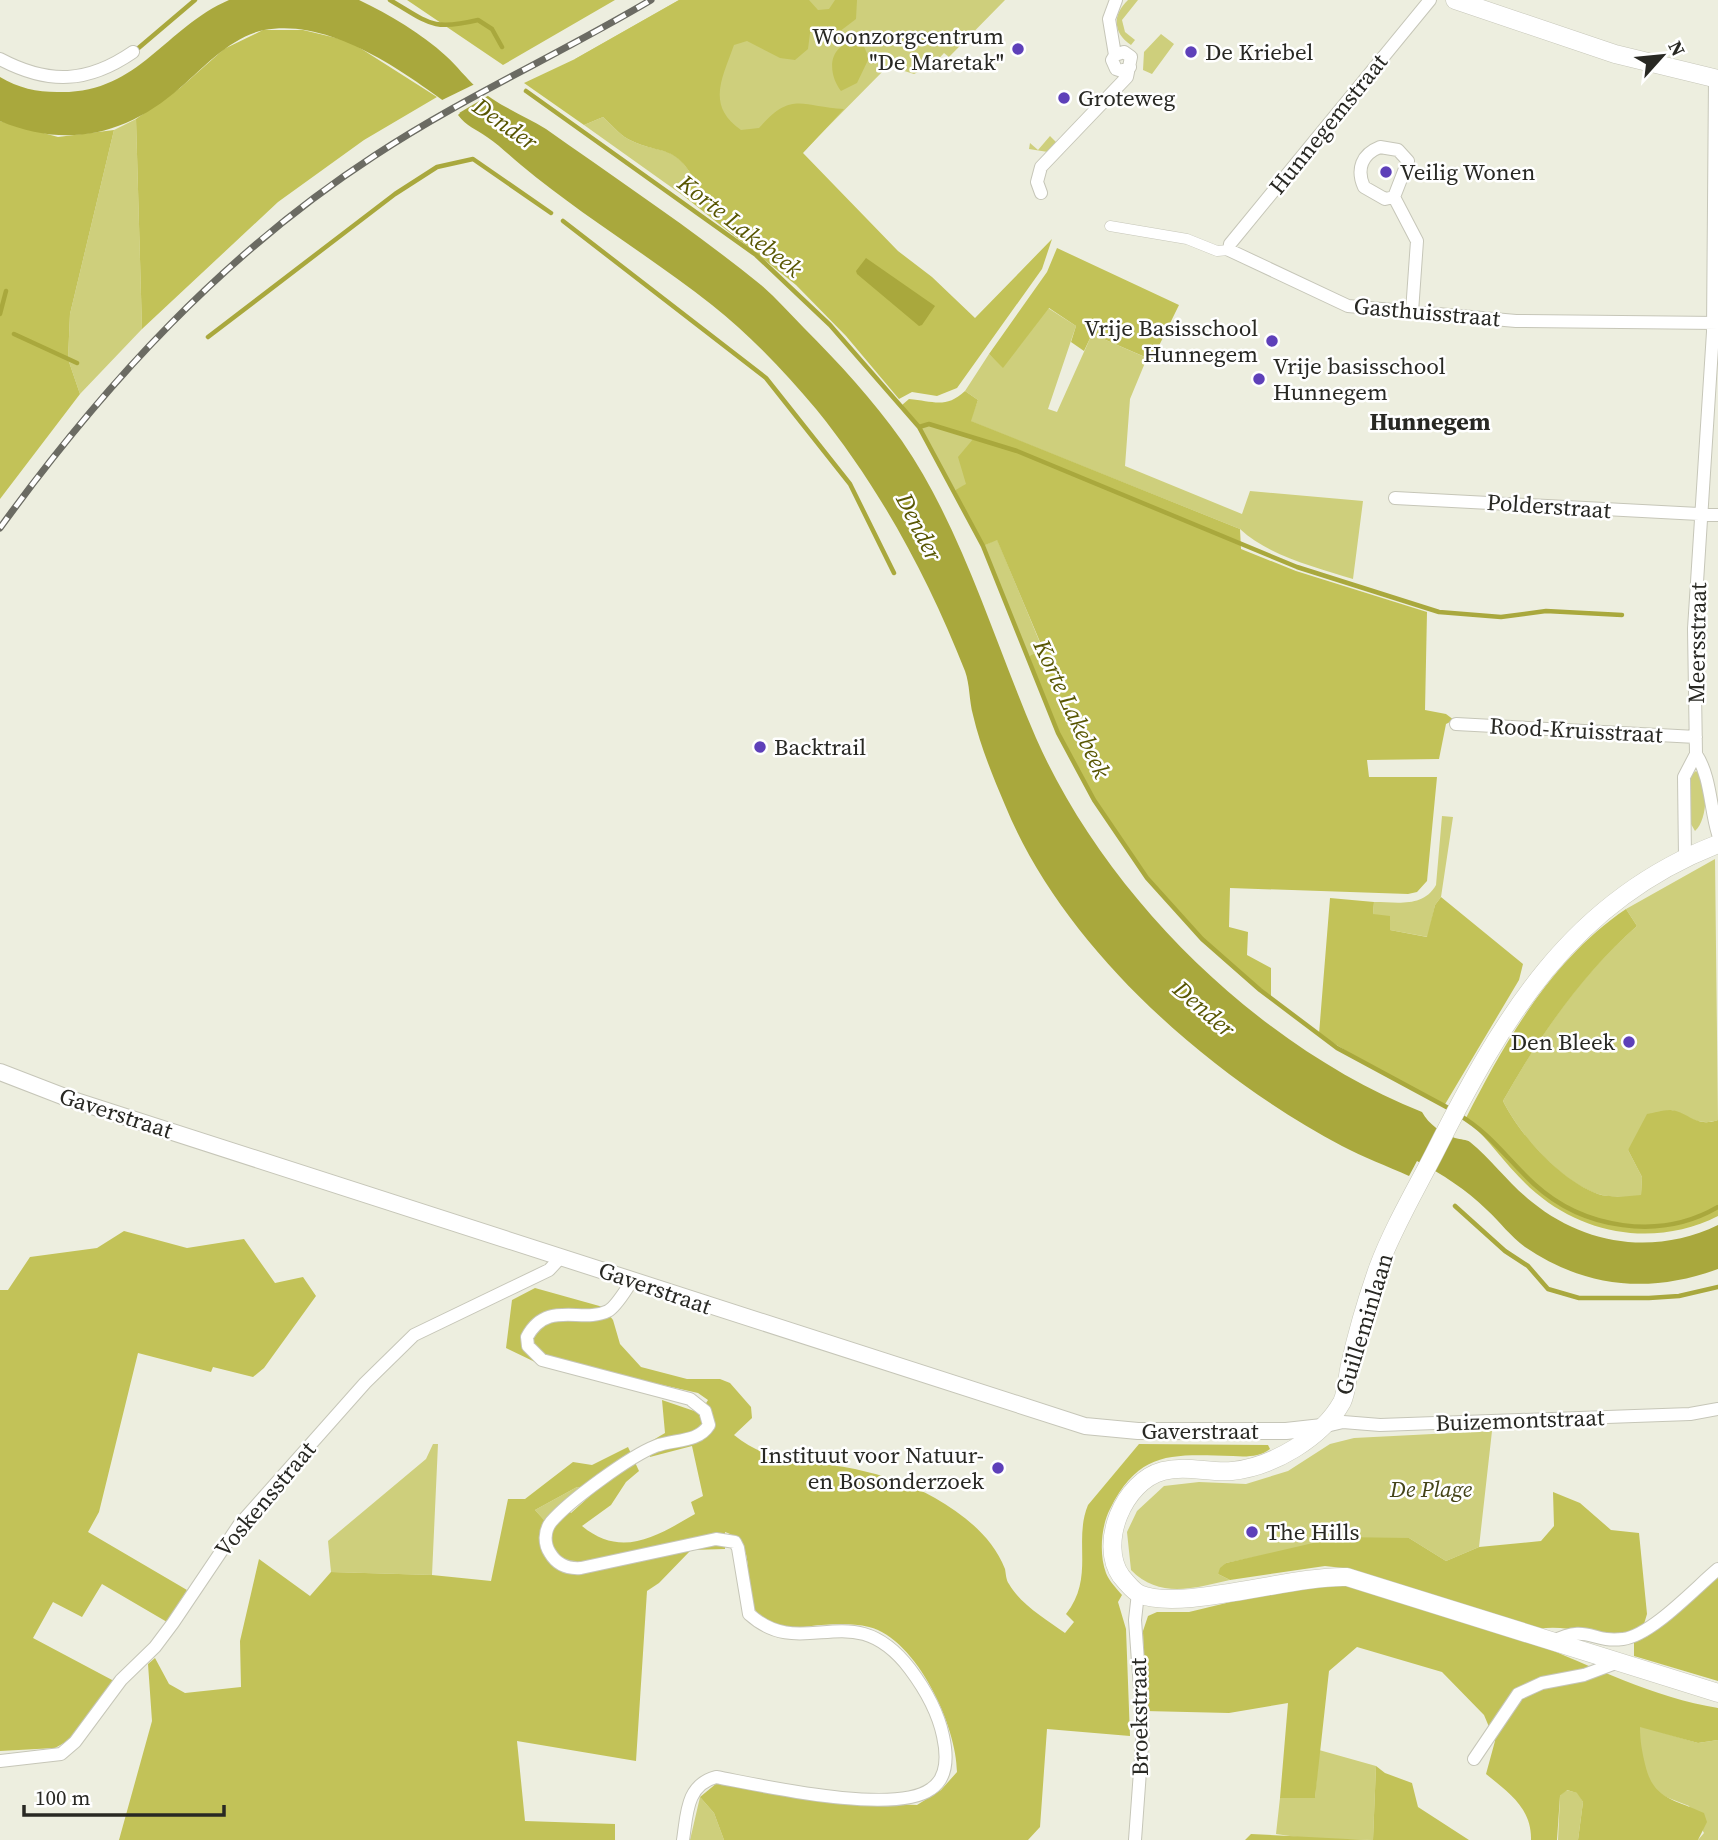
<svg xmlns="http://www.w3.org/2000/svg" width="1718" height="1840" font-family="'Source Serif 4',serif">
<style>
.green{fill:#cecf7c}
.forest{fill:#c2c258;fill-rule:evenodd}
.water{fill:#a9a83d}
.pier{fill:#edeedf}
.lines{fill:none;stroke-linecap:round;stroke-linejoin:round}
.stream{stroke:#a9a83d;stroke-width:4.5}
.pedestrian-casing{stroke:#c6c6b8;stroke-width:11}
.minor-casing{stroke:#c6c6b8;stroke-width:14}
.tertiary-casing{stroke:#c6c6b8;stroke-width:18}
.secondary-casing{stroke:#c6c6b8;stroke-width:19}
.pedestrian{stroke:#fff;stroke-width:10}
.minor{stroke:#fff;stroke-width:12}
.tertiary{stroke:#fff;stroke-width:16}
.secondary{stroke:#fff;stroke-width:18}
.rail-casing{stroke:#6b6b63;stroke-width:7}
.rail{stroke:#fff;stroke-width:4.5;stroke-dasharray:13;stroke-linecap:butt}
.poi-dot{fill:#5e40b9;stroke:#fff;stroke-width:2.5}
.labels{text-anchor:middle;stroke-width:5;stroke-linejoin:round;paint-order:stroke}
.poi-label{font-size:23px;fill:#282823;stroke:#fff;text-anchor:start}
.street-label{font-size:23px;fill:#282823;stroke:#fff}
.park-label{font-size:23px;font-style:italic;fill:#444418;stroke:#fff}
.water-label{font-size:24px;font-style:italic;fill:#585602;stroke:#fff}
.neighbourhood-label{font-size:24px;font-weight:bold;fill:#282823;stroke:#fff}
</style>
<rect width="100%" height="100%" fill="#edeedf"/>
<path class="green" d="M 679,0 L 1005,0 L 949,57 L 944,53 L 933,65 L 914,74 L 888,66 L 802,153 L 795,174 L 575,59 Z
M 1128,0 L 1138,0 L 1122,20 L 1125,32 L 1135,40 L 1131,45 C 1113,33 1112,15 1128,0 Z
M 1161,34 L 1174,44 L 1152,74 L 1143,70 L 1144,52 Z
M 603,117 C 611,124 619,134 628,139 C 660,156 674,141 695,181 L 685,197 L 584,125 Z
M 136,119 L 142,329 L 80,394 L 68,359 L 70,314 L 114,130 Z
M 1050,136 L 1057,143 L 1048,152 L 1029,149 L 1030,143 L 1038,150 Z
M 1048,308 L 1076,326 L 1048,409 L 1057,412 L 1092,334 L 1147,358 L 1130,399 L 1125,466 L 1242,514 L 1250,491 L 1363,501 L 1353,579 C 1315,567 1269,556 1240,529 L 970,421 L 978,400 L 965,391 L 989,354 L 1003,367 Z
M 929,424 L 974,438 L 966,485 L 955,490 L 919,427 Z
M 997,539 L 1043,650 L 1029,656 L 983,546 Z
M 1696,771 C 1709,782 1708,820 1695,831 L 1687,817 L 1690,776 Z
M 1442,816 L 1453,817 L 1441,897 L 1435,905 L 1428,937 L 1390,930 L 1373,914 L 1374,902 C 1397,902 1423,908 1436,885 Z
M 1715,859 L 1718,1120 C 1700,1126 1688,1118 1672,1110 L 1628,1150 L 1642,1177 L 1641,1196 C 1628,1196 1611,1198 1598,1194 C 1561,1182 1520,1135 1503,1101 C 1539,1037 1581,974 1637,926 L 1626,909 Z
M 1492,1431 L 1479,1547 L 1446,1561 L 1409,1538 L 1284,1551 L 1226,1563 L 1218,1574 L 1230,1580 C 1195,1588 1159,1599 1131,1570 L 1127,1532 L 1137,1511 L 1164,1486 L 1199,1482 L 1246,1484 L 1288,1471 L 1330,1444 L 1354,1438 Z
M 433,1444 L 438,1444 L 432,1575 L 331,1572 L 328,1541 L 426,1459 Z
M 577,1487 L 583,1488 L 545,1521 L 535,1510 Z
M 1640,1726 L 1698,1743 L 1718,1740 L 1718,1840 L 1698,1840 L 1704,1833 L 1689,1806 L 1661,1795 L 1648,1783 L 1640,1745 Z
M 1319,1750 L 1376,1766 L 1373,1840 L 1311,1839 L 1276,1834 L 1280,1798 L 1315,1798 Z
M 1566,1790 L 1578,1793 L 1583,1802 L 1578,1840 L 1558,1840 L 1560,1796 Z
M 700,1797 L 714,1813 L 724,1840 L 690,1840 Z"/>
<path class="forest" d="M 407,0 L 615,0 L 503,65 Z
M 679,0 L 809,0 L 818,10 L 829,9 L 835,0 L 857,0 L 856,19 L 835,35 L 817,30 L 810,33 L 808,49 L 795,60 L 780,58 L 747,41 L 734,45 C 722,79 706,105 741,130 L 759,128 C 792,90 802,107 844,109 L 803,153 L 898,251 L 932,277 L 975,318 L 1052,239 L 1042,269 L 957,388 L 937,396 L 912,392 L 899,399 L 846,336 L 796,285 L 685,197 L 695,181 C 674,142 660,156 628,139 C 619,134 611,124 603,117 L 584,125 L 524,83 L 575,59 Z
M 263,30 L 303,30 L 349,41 L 437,97 L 364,140 L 278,202 L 142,329 L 136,119 L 180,88 L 224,49 Z
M 854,42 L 863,44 L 869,58 L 857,83 L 841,91 C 828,74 827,46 854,42 Z
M 0,121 L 58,137 L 114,130 L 70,314 L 68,359 L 80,394 L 0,499 Z
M 1057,248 L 1179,305 L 1152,360 L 1092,334 L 1084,351 L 1071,342 L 1076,326 L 1049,308 L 1003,368 L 989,354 L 1047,272 Z
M 965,391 L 978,400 L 971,421 L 1240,529 L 1241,549 L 1296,571 L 1427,612 L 1425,710 L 1446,714 L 1454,720 L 1446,724 L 1439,759 L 1367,760 L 1369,777 L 1437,777 L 1427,881 L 1417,892 L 1408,894 L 1230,888 L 1229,927 L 1248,932 L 1247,955 L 1271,968 L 1271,999 C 1179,932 1110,836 1059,735 C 1047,710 1039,682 1029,656 L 1043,649 L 997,540 L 983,546 L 955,490 L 966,484 L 958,457 L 974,438 L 929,424 L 919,427 L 902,405 L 909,399 C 933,401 946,409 965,391 Z
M 1441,897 L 1523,964 L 1519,980 L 1444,1106 L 1388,1077 L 1319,1034 L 1330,898 L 1374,902 L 1373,914 L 1390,916 L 1390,930 L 1427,937 L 1435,905 Z
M 1626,909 L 1637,926 C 1582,974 1539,1037 1503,1101 C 1520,1135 1561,1181 1598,1194 C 1611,1198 1628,1196 1641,1195 L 1642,1177 L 1628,1150 L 1647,1114 C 1654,1113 1662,1110 1670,1110 C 1688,1111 1694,1128 1718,1120 L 1718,1216 C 1659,1246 1588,1237 1536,1193 C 1510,1171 1491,1142 1466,1118 C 1506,1040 1552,959 1626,909 Z
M 124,1231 L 187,1248 L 244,1239 L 275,1283 L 303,1277 L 316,1296 L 264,1368 L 253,1377 L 213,1367 L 211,1372 L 138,1353 L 99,1512 L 88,1532 L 187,1590 L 167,1622 L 102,1584 L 82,1617 L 53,1602 L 33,1638 L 114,1681 L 71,1739 L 55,1748 L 0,1751 L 0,1290 L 8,1290 L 30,1257 L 97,1248 Z
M 535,1288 L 603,1307 L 613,1320 L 620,1344 L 641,1367 L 687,1379 L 720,1379 L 730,1383 L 751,1407 L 752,1418 L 734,1435 C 770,1465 812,1460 855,1469 C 882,1475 911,1484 935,1498 C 964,1515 992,1536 1005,1569 C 1006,1574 1006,1580 1009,1584 C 1021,1605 1046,1619 1065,1633 L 1074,1622 L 1066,1614 C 1095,1577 1073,1541 1088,1505 L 1139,1444 L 1268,1445 L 1270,1449 C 1260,1457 1245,1457 1233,1456 C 1174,1455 1140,1449 1110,1509 C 1101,1526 1099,1555 1106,1573 C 1109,1581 1117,1589 1122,1595 L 1118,1602 L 1126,1629 L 1130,1736 L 1047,1729 L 1040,1827 L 1028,1840 L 724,1840 L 714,1813 L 700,1797 L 717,1783 L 825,1802 L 917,1805 L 941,1790 L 957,1772 C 957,1727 917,1639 869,1627 C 840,1620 808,1627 778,1630 C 768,1623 756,1616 752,1603 C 744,1578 757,1542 725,1532 L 725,1549 L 691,1550 L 659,1583 L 647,1591 L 636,1761 L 517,1741 L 525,1821 L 615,1824 L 615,1840 L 119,1840 L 152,1721 L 148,1664 L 155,1658 L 169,1684 L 185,1693 L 241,1687 L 240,1641 L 259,1559 L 310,1596 L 331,1572 L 432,1575 L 491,1581 L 508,1499 L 525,1499 L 573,1462 L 592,1465 L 628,1447 L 639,1471 L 626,1482 L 611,1505 L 582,1526 C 622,1559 657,1536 695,1514 L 691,1502 L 703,1496 L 692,1446 L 650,1457 L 648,1443 L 665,1433 L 662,1400 L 700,1413 L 708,1400 L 698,1393 L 556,1361 L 535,1362 L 506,1348 L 512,1300 ZM 577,1487 L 584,1488 L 590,1496 L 571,1513 L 565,1506 L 545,1521 L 535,1510 Z
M 1553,1492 L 1580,1503 L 1611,1530 L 1639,1533 L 1647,1614 L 1644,1624 C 1613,1647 1574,1622 1539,1629 L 1532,1642 C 1592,1666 1654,1698 1718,1708 L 1718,1740 L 1698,1743 L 1640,1727 C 1640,1741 1642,1751 1645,1764 C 1653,1800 1674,1799 1704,1813 L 1707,1822 L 1698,1840 L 1578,1840 L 1583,1802 L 1577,1793 L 1567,1790 L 1560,1796 L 1557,1840 L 1531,1840 C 1532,1808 1508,1792 1486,1774 L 1495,1741 L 1484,1715 L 1442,1672 L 1357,1647 L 1329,1671 L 1315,1798 L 1280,1798 L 1288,1703 L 1229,1713 L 1145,1711 L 1143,1631 L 1148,1616 L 1157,1612 L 1189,1612 L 1285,1589 L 1353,1585 L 1352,1569 L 1325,1566 L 1230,1580 L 1218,1574 L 1220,1568 L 1226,1563 L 1339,1537 L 1409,1538 L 1446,1561 L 1479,1547 L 1541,1541 L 1554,1526 Z
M 1718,1577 L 1718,1681 L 1634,1656 L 1634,1642 L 1648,1636 Z
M 1376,1766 L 1385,1773 L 1412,1783 L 1418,1807 L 1469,1840 L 1373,1840 Z
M 1251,1834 L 1367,1840 L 1245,1840 Z"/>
<path class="water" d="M 229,0 L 359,0 C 390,15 421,33 446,56 C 457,66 466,78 476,87 C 497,105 523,115 546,129 C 618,180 692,229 761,285 C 776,298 790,314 804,328 C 839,363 873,400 902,441 C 962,528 994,641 1036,738 C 1106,897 1260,1048 1422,1112 C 1429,1125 1441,1132 1455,1138 C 1461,1140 1466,1139 1470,1142 C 1492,1160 1509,1184 1532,1202 C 1586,1246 1656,1255 1718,1225 L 1718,1269 C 1650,1294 1585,1288 1525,1247 C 1510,1236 1500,1222 1487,1210 C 1466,1189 1443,1175 1417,1161 L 1409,1176 C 1387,1166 1363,1157 1342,1146 C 1208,1075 1063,947 1005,805 C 993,777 980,745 973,715 C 969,700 970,685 965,671 C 928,577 880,488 816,409 C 785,372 750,335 712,305 C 650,256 582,216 521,165 C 510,156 499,145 487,137 C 476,129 466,126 458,115 L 460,113 C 409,75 332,17 264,30 C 231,37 205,66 181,87 C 127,135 67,149 0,121 L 0,77 C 18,88 37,92 57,92 C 138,95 164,28 229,0 Z
M 866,258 L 935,306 L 922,325 L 919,326 L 857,274 L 856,271 Z"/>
<path class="pier" d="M 477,83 L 491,94 L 454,116 L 438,102 Z"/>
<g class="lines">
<path class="stream" d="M 390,0 C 429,23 432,31 478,20 L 492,29 L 502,47
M 135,51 L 195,0
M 526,91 L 756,255 L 830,325 L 919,427 L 983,546 L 1058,733 L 1094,800 L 1147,878 L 1202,939 L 1260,990 L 1337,1048 L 1452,1110
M 563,221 L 766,378 L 850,484 L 894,573
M 0,314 L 6,291
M 14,334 L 77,363
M 208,337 L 395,194 L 437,167 L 473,159 L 551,213
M 919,427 L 929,424 L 1017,451 L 1297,567 L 1439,612 L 1501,617 L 1546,611 L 1622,615
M 1459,1115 C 1490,1133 1508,1160 1534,1184 C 1583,1229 1660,1241 1718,1207
M 1455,1206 L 1505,1251 L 1528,1266 L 1548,1289 L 1579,1298 L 1649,1298 L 1679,1296 L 1718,1287"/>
<defs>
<path id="pedestrian" d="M 1110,226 L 1187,239 L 1217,251 L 1229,250"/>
<path id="minor" d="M 1430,0 L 1230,244 L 1229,250 L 1348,306 L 1516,321 L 1718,323
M 1115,55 L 1109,19 L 1116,0
M 0,59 C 49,85 88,83 133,52
M 1715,78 L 1713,332 L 1694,629 L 1696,754 C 1711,777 1710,808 1718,834
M 1380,147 L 1398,150 L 1408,161 L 1394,197 L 1385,199 L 1364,187 C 1356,169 1362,154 1380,147 Z
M 1041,193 L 1037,182 L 1041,167 L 1127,77 L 1131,57 L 1124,52 L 1115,55 L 1112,60 L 1116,69 L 1122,71 L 1130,67
M 1394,197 L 1417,241 L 1412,312
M 1395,498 L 1718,515
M 1456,724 L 1696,737
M 1685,857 L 1684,777 L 1696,754
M 632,1281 C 626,1289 617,1306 608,1311 C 582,1324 547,1299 527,1337 L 528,1346 L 542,1360 L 690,1399 L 705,1411 L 709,1425 C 698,1443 674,1439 656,1446 C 630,1456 569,1501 551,1522 C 544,1531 544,1544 550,1553 C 557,1565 568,1569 581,1568 L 716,1539 L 735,1542 L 738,1548 L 749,1614 C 804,1664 852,1593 910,1669 C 925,1689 938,1712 943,1736 C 947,1754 949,1777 931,1789 C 894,1816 760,1785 716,1777 C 686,1785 687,1814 683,1840
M 1322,1427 L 1343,1422 L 1380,1425 L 1690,1414 L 1718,1409
M 1551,1642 C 1590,1623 1589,1643 1623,1639 C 1652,1635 1695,1588 1718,1569
M 1474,1759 L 1518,1694 L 1542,1683 L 1584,1675 L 1616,1663
M 0,1761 L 61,1754 L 75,1742 L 121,1680 L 155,1647 L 173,1623 L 239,1525 L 365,1383 L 414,1335 L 549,1270 L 562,1256
M 1135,1840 L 1143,1730 L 1135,1620 L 1138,1593"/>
<path id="tertiary" d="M 0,1072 L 70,1099 L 1085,1426 L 1138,1431 L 1286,1431 L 1322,1427"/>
<path id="secondary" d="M 1455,0 L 1615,54 L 1718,79
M 1718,844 C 1570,901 1502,1019 1434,1154 C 1415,1191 1393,1228 1378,1268 C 1367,1299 1357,1333 1350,1365 C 1347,1377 1347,1392 1342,1402 C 1322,1438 1272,1467 1232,1471 C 1209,1473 1186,1465 1163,1471 C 1124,1481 1098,1543 1121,1576 C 1125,1581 1134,1591 1139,1594 C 1181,1612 1293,1575 1347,1577 L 1718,1693"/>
</defs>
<use href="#pedestrian" class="pedestrian-casing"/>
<use href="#minor" class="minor-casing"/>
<use href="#tertiary" class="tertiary-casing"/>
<use href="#secondary" class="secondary-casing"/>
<use href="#pedestrian" class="pedestrian"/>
<use href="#minor" class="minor"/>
<use href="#tertiary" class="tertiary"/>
<use href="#secondary" class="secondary"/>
<defs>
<path id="rail" d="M 0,528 C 104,384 225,253 374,156 C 462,98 560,54 651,0"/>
</defs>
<use href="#rail" class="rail-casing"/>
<use href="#rail" class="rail"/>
</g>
<g class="poi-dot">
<circle cx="1018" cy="49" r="7"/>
<circle cx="1191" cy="52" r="7"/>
<circle cx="1064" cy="98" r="7"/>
<circle cx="1386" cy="172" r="7"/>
<circle cx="1272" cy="341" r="7"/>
<circle cx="1259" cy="379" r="7"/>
<circle cx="760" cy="747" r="7"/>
<circle cx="1629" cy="1042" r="7"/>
<circle cx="998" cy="1468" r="7"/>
<circle cx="1252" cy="1532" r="7"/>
</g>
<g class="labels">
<g class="poi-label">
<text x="1004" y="44" text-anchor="end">Woonzorgcentrum<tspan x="1004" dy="26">"De Maretak"</tspan></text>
<text x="1205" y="60">De Kriebel</text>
<text x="1078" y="106">Groteweg</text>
<text x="1400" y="180">Veilig Wonen</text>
<text x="1258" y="336" text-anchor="end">Vrije Basisschool<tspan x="1258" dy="26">Hunnegem</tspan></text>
<text x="1273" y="374">Vrije basisschool<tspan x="1273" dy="26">Hunnegem</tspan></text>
<text x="774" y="755">Backtrail</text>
<text x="1615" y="1050" text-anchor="end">Den Bleek</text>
<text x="984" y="1463" text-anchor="end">Instituut voor Natuur-<tspan x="984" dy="26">en Bosonderzoek</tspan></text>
<text x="1266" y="1540">The Hills</text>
</g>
<g class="street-label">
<text transform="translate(1328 124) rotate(-51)" y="8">Hunnegemstraat</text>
<text transform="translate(1427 312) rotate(5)" y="8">Gasthuisstraat</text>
<text transform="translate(1549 506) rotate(4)" y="8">Polderstraat</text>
<text transform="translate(1697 643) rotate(-89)" y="8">Meersstraat</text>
<text transform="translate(1576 730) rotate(3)" y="8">Rood-Kruisstraat</text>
<text transform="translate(116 1113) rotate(18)" y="8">Gaverstraat</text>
<text transform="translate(655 1288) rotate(19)" y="8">Gaverstraat</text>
<text transform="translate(1364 1324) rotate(-73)" y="8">Guilleminlaan</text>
<text transform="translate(1520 1420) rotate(-2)" y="8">Buizemontstraat</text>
<text x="1200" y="1439">Gaverstraat</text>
<text transform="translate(265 1499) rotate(-50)" y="8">Voskensstraat</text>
<text transform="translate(1139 1717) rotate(-91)" y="8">Broekstraat</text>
</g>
<g class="park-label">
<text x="1431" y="1497">De Plage</text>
</g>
<g class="water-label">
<text transform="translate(505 124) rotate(35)" y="8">Dender</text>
<text transform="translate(740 226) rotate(38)" y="8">Korte Lakebeek</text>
<text transform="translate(919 527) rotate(63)" y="8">Dender</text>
<text transform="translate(1072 709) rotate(65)" y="8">Korte Lakebeek</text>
<text transform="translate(1204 1009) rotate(41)" y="8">Dender</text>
</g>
<g class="neighbourhood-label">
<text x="1430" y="430">Hunnegem</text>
</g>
</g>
<g transform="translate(1662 56) rotate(63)" stroke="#ffffff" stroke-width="5" paint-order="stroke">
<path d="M0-5L12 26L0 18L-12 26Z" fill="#282823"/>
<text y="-10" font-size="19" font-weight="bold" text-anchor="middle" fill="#282823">N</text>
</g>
<path d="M24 1805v10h200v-10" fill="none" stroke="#282823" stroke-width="3.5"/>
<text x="35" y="1805" font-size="21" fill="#282823" stroke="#ffffff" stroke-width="5" paint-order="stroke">100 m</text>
</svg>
